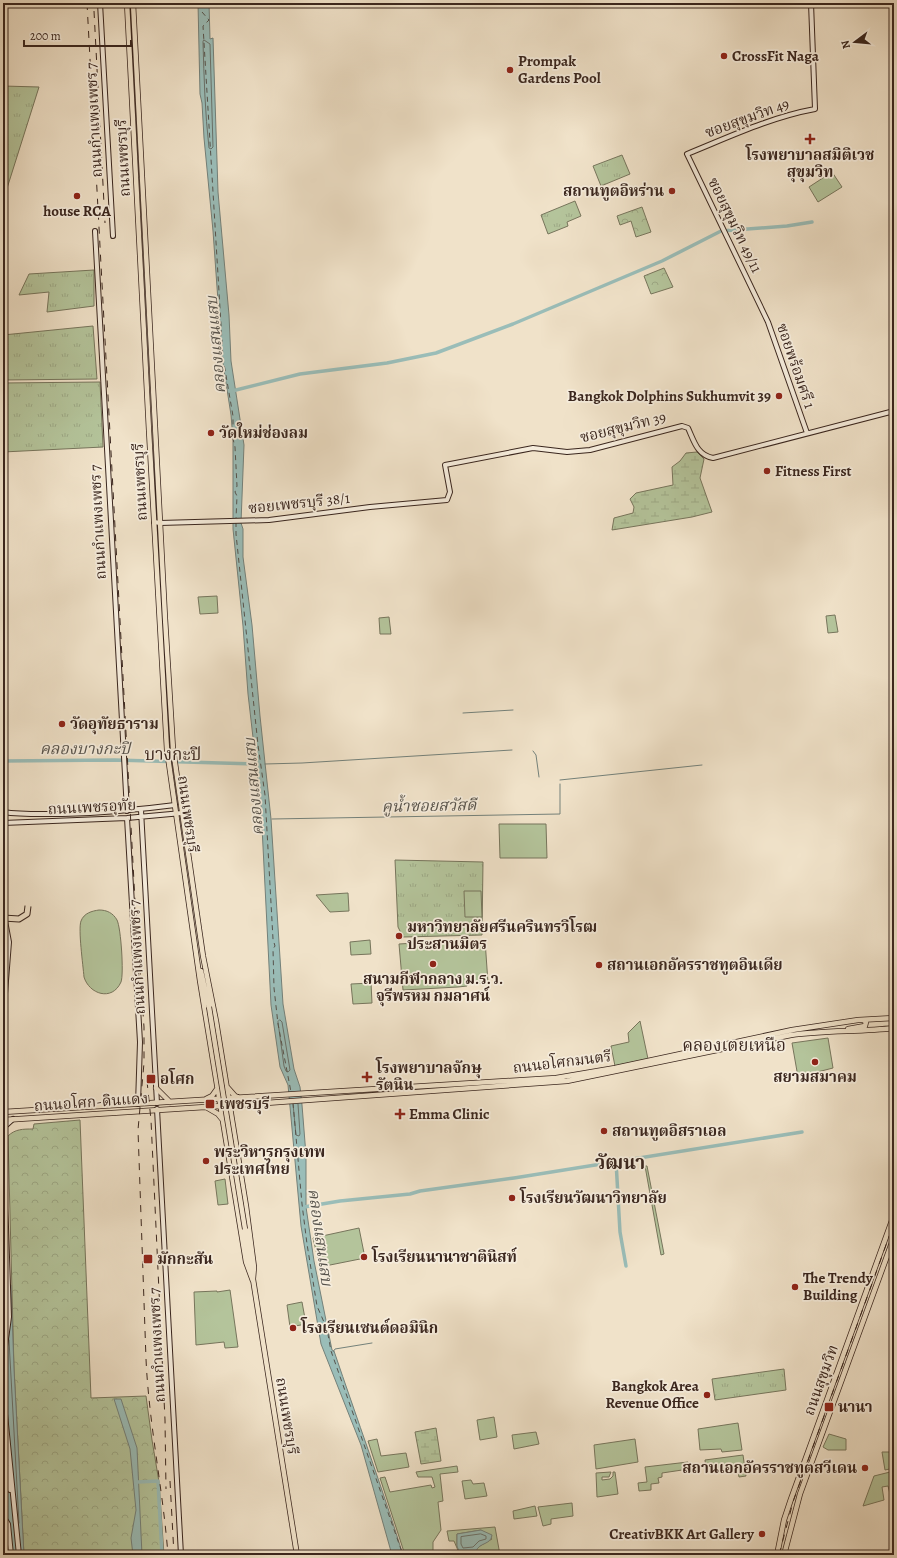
<svg xmlns="http://www.w3.org/2000/svg" width="897" height="1558" font-family="Alegreya,'Noto Serif Thai',serif">
<style>
.grass{fill:url(#grass-tufts);stroke:#77755c}
.forest{fill:url(#forest-crowns);stroke:#77755c}
.wetland{fill:url(#wetland-marsh);stroke:#77755c}
.green{fill:#b4c49b;stroke:#77755c;fill-rule:evenodd}
.water{fill:#9abdb8;stroke:#74817a}
.lines{fill:none;stroke-linecap:round;stroke-linejoin:round}
.shore{stroke:#6a726b;stroke-width:1}
.stream{stroke:#74817a;stroke-width:1}
.canal{stroke:#9abdb8;stroke-width:3.5}
.ferry{stroke:#57534c;stroke-width:1;stroke-dasharray:5 4;stroke-linecap:butt}
.secondary-casing{stroke:#3a261e;stroke-width:6}
.primary-casing{stroke:#3a261e;stroke-width:6}
.highway-casing{stroke:#3a261e;stroke-width:7}
.secondary{stroke:#f5ecdc;stroke-width:4}
.primary{stroke:#f0e2c9;stroke-width:4.5}
.highway{stroke:#f0e2c9;stroke-width:5}
.rail{stroke:#3a261e;stroke-width:1;stroke-dasharray:7 7;stroke-linecap:butt}
.secondary-bridge-casing{stroke:#3a261e;stroke-width:6;stroke-linecap:butt}
.primary-bridge-casing{stroke:#3a261e;stroke-width:6;stroke-linecap:butt}
.highway-bridge-casing{stroke:#3a261e;stroke-width:7;stroke-linecap:butt}
.secondary-bridge{stroke:#f5ecdc;stroke-width:4}
.primary-bridge{stroke:#f0e2c9;stroke-width:4.5}
.highway-bridge{stroke:#f0e2c9;stroke-width:5}
.poi-dot{fill:#8f2418;stroke:#f5ecdc;stroke-width:1.5}
.labels{text-anchor:middle;stroke-width:3.5;stroke-linejoin:round;paint-order:stroke}
.poi-label{font-size:15px;font-weight:bold;fill:#3a261e;stroke:#f5ecdc;text-anchor:start}
.street-label{font-size:15px;fill:#3a261e;stroke:#f5ecdc}
.water-label{font-size:16px;font-style:italic;fill:#57534c;stroke:#f5ecdc}
.quarter-label{font-size:17px;fill:#3a261e;stroke:#f5ecdc}
.district-label{font-size:19px;font-weight:bold;fill:#3a261e;stroke:#f5ecdc}
</style>
<defs>
<pattern id="grass-tufts" width="24" height="20" patternUnits="userSpaceOnUse"><rect width="24" height="20" fill="#b4c49b"/><path d="M3 7l-1-3M5 7V3M7 7l1-3M15 17l-1-3M17 17v-4M19 17l1-3" fill="none" stroke="#9ca885"/></pattern>
<pattern id="forest-crowns" width="20" height="18" patternUnits="userSpaceOnUse"><rect width="20" height="18" fill="#b4c49b"/><path d="M2 6a3 3 0 1 1 6 0M12 15a3 3 0 1 1 6 0" fill="none" stroke="#9ca885"/></pattern>
<pattern id="wetland-marsh" width="20" height="14" patternUnits="userSpaceOnUse"><rect width="20" height="14" fill="#b4c49b"/><path d="M1 5h8M5 5V1M11 12h8M15 12V8" fill="none" stroke="#9ca885"/></pattern>
</defs>
<rect width="100%" height="100%" fill="#f0e2c9"/>
<filter id="stains"><feTurbulence type="fractalNoise" baseFrequency=".005" numOctaves="4"/><feColorMatrix values="0 0 0 0 .2 0 0 0 0 .09 0 0 0 0 .02 0 0 0 .5 -.17"/></filter>
<radialGradient id="worn" r=".72"><stop offset=".6" stop-color="#630" stop-opacity="0"/><stop offset="1" stop-color="#630" stop-opacity=".3"/></radialGradient>
<path class="grass" d="M 3,86 L 39,87 L 3,201 Z
M 622,155 L 630,174 L 601,186 L 593,166 Z
M 575,201 L 581,216 L 567,222 L 568,226 L 548,234 L 541,215 Z
M 94,270 L 94,306 L 47,312 L 49,292 L 19,295 L 29,274 Z
M 93,326 L 97,379 L 3,380 L 3,335 Z
M 100,382 L 103,447 L 3,452 L 3,383 Z
M 395,860 L 483,862 L 482,935 L 403,937 L 398,927 Z
M 784,1369 L 786,1390 L 715,1400 L 712,1379 Z"/>
<path class="forest" d="M 642,207 L 651,232 L 636,237 L 631,221 L 620,225 L 617,216 Z
M 664,268 L 673,287 L 651,294 L 644,276 Z
M 80,1120 L 91,1398 L 146,1396 L 152,1440 L 159,1482 L 164,1555 L 24,1555 L 14,1369 L 8,1136 C 15,1129 23,1129 33,1129 L 34,1124 Z"/>
<path class="wetland" d="M 697,452 L 704,459 L 700,478 L 712,512 L 692,517 L 612,530 L 614,518 L 633,513 L 634,507 L 630,499 L 636,493 L 673,485 L 672,467 L 680,461 L 686,453 Z
M 436,1428 L 441,1461 L 421,1464 L 415,1432 Z"/>
<path class="green" d="M 832,172 L 842,187 L 818,202 L 809,187 Z
M 217,596 L 218,613 L 200,614 L 198,597 Z
M 835,615 L 838,632 L 828,633 L 826,616 Z
M 389,617 L 391,634 L 380,634 L 379,618 Z
M 499,824 L 546,824 L 547,858 L 500,858 Z
M 464,891 L 481,891 L 482,917 L 465,917 Z
M 348,893 L 349,911 L 330,912 L 316,895 Z
M 99,910 C 107,910 113,913 117,920 C 121,928 124,974 121,982 C 112,1002 89,994 84,977 C 83,965 78,929 81,921 C 84,913 92,911 99,910 Z
M 370,940 L 371,954 L 351,955 L 350,942 Z
M 464,940 L 465,942 L 485,940 L 488,983 L 467,984 L 467,986 L 458,987 L 403,990 L 399,944 Z
M 371,983 L 372,1003 L 353,1004 L 351,984 Z
M 640,1021 L 648,1059 L 615,1066 L 611,1046 L 629,1042 L 628,1033 Z
M 828,1038 L 833,1068 L 798,1077 L 792,1043 Z
M 645,1166 L 647,1166 L 664,1254 L 661,1255 Z
M 225,1179 L 228,1204 L 218,1205 L 215,1181 Z
M 359,1228 L 365,1258 L 320,1267 L 313,1238 Z
M 230,1290 L 238,1347 L 225,1348 L 224,1342 L 196,1345 L 194,1292 L 217,1291 L 217,1292 Z
M 302,1302 L 306,1324 L 290,1327 L 287,1305 Z
M 494,1417 L 497,1437 L 480,1440 L 477,1420 Z
M 738,1423 L 742,1450 L 722,1452 L 721,1449 L 700,1450 L 698,1429 Z
M 536,1432 L 539,1444 L 514,1449 L 512,1435 Z
M 829,1434 L 846,1439 L 846,1450 L 828,1450 L 823,1447 Z
M 377,1439 L 381,1456 L 406,1453 L 409,1467 L 378,1472 L 368,1441 Z
M 635,1439 L 638,1462 L 596,1469 L 594,1445 Z
M 882,1452 L 894,1452 L 894,1468 L 885,1470 Z
M 743,1455 L 746,1476 L 739,1477 L 737,1466 L 706,1470 L 705,1460 Z
M 688,1462 L 689,1469 L 662,1473 L 662,1477 L 658,1478 L 659,1483 L 651,1484 L 651,1490 L 639,1491 L 638,1483 L 647,1482 L 645,1467 Z
M 457,1466 L 458,1472 L 440,1474 L 443,1501 L 438,1502 L 441,1530 L 433,1542 L 433,1554 L 405,1555 L 380,1478 L 385,1477 L 390,1492 L 431,1485 L 432,1488 L 435,1487 L 432,1477 L 418,1477 L 416,1472 Z
M 894,1471 L 894,1497 L 891,1498 L 888,1486 L 882,1487 L 884,1500 L 863,1506 L 874,1476 Z
M 611,1472 L 609,1477 L 602,1477 L 602,1480 L 610,1479 L 613,1476 L 613,1472 L 615,1472 L 618,1494 L 597,1497 L 596,1473 Z
M 471,1480 L 473,1484 L 484,1483 L 487,1496 L 465,1499 L 462,1481 Z
M 572,1503 L 573,1516 L 551,1519 L 551,1524 L 543,1526 L 538,1507 Z
M 535,1506 L 537,1516 L 514,1519 L 513,1511 Z
M 495,1527 L 500,1555 L 460,1555 L 454,1541 L 449,1541 L 447,1531 ZM 481,1530 L 492,1539 L 478,1547 L 459,1549 L 457,1546 L 457,1534 Z"/>
<path class="water" d="M 198,3 L 209,3 L 210,39 L 213,38 L 218,192 L 229,315 L 231,361 L 244,445 L 241,523 L 243,529 L 243,557 L 252,625 L 260,716 L 271,819 L 283,1004 L 294,1069 L 300,1087 L 302,1105 L 306,1155 L 306,1207 L 314,1261 L 332,1350 L 334,1351 C 357,1419 382,1487 403,1555 L 392,1555 L 361,1445 L 321,1344 L 301,1226 L 288,1085 L 280,1067 L 271,1005 L 261,807 L 248,694 L 243,626 L 233,529 L 233,439 L 231,415 L 222,357 L 213,231 L 204,138 L 202,103 L 200,94 Z
M 3,1285 L 11,1285 L 14,1369 L 24,1555 L 3,1555 Z
M 114,1399 L 121,1399 L 137,1448 L 142,1555 L 133,1555 L 131,1538 L 136,1510 L 130,1449 Z
M 481,1530 L 492,1535 C 491,1545 480,1542 476,1551 L 460,1554 L 457,1546 L 457,1534 Z"/>
<g class="lines">
<path class="shore" d="M 204,40 L 210,44 L 213,147 L 211,149 L 209,148 C 205,113 204,77 203,42 Z
M 280,1020 L 282,1022 L 290,1070 L 288,1072 L 286,1071 L 284,1066 L 278,1022 Z
M 293,1104 L 296,1135 L 299,1136 L 300,1134 L 298,1104
M 9,1340 L 19,1523
M 481,1534 L 486,1536 L 486,1539 L 479,1541 L 473,1547 L 463,1548 L 461,1544 L 461,1537 Z"/>
<path class="stream" d="M 463,713 L 513,710
M 533,751 L 536,755 L 539,777
M 265,764 L 302,763 L 512,750
M 560,780 L 702,765
M 272,819 L 560,814 L 560,784
M 333,1352 L 335,1349 L 372,1343"/>
<path class="canal" d="M 232,391 L 300,374 L 387,363 L 436,353 L 513,324 L 662,261 L 721,231 L 787,226 L 812,222
M 3,761 L 115,760 L 260,764
M 616,1161 L 620,1232 L 626,1266
M 304,1207 L 340,1201 L 410,1194 L 420,1191 L 514,1178 L 802,1132
M 138,1482 L 158,1481 L 162,1555"/>
<path class="ferry" d="M 202,3 L 202,12 L 209,20 L 203,26 L 223,358 L 233,416 L 233,439 L 235,447 L 237,486 L 235,492 L 237,496 L 236,519
M 236,522 L 236,534 L 258,745 L 265,795 L 273,939 L 275,946 L 273,949 L 274,988 L 278,1024 L 291,1092
M 293,1103 L 302,1204 L 307,1244 L 317,1306 L 327,1329 L 331,1351 L 403,1555"/>
<defs>
<path id="secondary" d="M 100,3 L 113,236
M 95,231 L 127,811
M 807,433 L 768,322 L 687,154 C 729,137 771,117 815,109 L 811,3
M 154,522 L 160,523 L 269,520 L 370,507 L 447,500 L 450,492 L 445,465 L 533,448 L 567,452 L 590,450 L 682,426 L 688,428 C 694,441 697,455 713,458 L 894,411
M 141,810 L 157,1103
M 3,812 C 23,815 42,814 62,814 C 100,813 137,810 175,805
M 127,818 L 140,1042 L 138,1104
M 3,823 L 127,818 L 182,813
M 3,897 L 5,913
M 3,972 L 5,926
M 157,1109 L 181,1555
M 3,1128 L 13,1119
M 3,1172 L 6,1227 L 9,1317 L 3,1361
M 3,1360 L 3,1394 L 19,1555
M 3,1447 L 10,1490
M 3,1516 L 8,1524 L 11,1555"/>
<path id="primary" d="M 127,3 L 149,431 L 167,750 L 200,981 L 246,1262 L 253,1281
M 133,3 L 165,618 L 173,749 L 203,956 L 216,1021 L 246,1206 L 254,1267 L 253,1279
M 201,971 L 209,1007
M 848,1029 L 865,1026 L 866,1022 L 863,1020
M 227,1087 L 235,1096 L 240,1098
M 156,1088 L 170,1102
M 206,1099 L 212,1096 L 217,1089
M 206,1107 L 218,1114 L 222,1119
M 3,1112 L 556,1078 L 615,1068 L 792,1030 L 858,1020 L 894,1018
M 3,1120 L 266,1103 L 567,1081 L 791,1035 C 825,1030 860,1032 894,1028
M 245,1229 L 297,1555
M 777,1555 L 784,1520 L 791,1499 L 894,1215
M 784,1555 L 800,1494 L 894,1237"/>
<path id="highway" d="M 3,1543 L 4,1555"/>
</defs>
<use href="#secondary" class="secondary-casing"/>
<use href="#primary" class="primary-casing"/>
<use href="#highway" class="highway-casing"/>
<use href="#secondary" class="secondary"/>
<use href="#primary" class="primary"/>
<use href="#highway" class="highway"/>
<path class="rail" d="M 87,3 L 135,901 L 144,1027 L 144,1063 L 138,1130 L 146,1359 C 149,1425 163,1489 168,1555
M 94,11 L 105,223
M 147,1081 L 151,1120 L 165,1420 L 166,1489
M 170,1481 L 174,1555
M 779,1555 L 793,1502 L 894,1223"/>
<defs>
<path id="secondary-bridge" d="M 3,910 L 9,942 L 3,1019"/>
<path id="primary-bridge" d="M 209,1007 L 245,1229"/>
<path id="highway-bridge" d="M 3,918 L 19,919 L 27,914 L 28,906"/>
</defs>
<use href="#secondary-bridge" class="secondary-bridge-casing"/>
<use href="#primary-bridge" class="primary-bridge-casing"/>
<use href="#highway-bridge" class="highway-bridge-casing"/>
<use href="#secondary-bridge" class="secondary-bridge"/>
<use href="#primary-bridge" class="primary-bridge"/>
<use href="#highway-bridge" class="highway-bridge"/>
</g>
<g class="poi-dot">
<circle cx="724" cy="56" r="4"/>
<circle cx="510" cy="70" r="4"/>
<path d="M808 133h4v4h4v4h-4v4h-4v-4h-4v-4h4z"/>
<circle cx="672" cy="191" r="4"/>
<circle cx="77" cy="196" r="4"/>
<circle cx="779" cy="396" r="4"/>
<circle cx="211" cy="433" r="4"/>
<circle cx="767" cy="471" r="4"/>
<circle cx="62" cy="724" r="4"/>
<circle cx="399" cy="936" r="4"/>
<circle cx="433" cy="964" r="4"/>
<circle cx="599" cy="965" r="4"/>
<circle cx="815" cy="1062" r="4"/>
<path d="M365 1071h4v4h4v4h-4v4h-4v-4h-4v-4h4z"/>
<rect x="146" y="1074" width="10" height="10" rx="2"/>
<rect x="205" y="1099" width="10" height="10" rx="2"/>
<path d="M398 1108h4v4h4v4h-4v4h-4v-4h-4v-4h4z"/>
<circle cx="604" cy="1131" r="4"/>
<circle cx="206" cy="1161" r="4"/>
<circle cx="512" cy="1198" r="4"/>
<circle cx="364" cy="1257" r="4"/>
<rect x="143" y="1254" width="10" height="10" rx="2"/>
<circle cx="795" cy="1287" r="4"/>
<circle cx="293" cy="1328" r="4"/>
<circle cx="707" cy="1395" r="4"/>
<rect x="824" y="1402" width="10" height="10" rx="2"/>
<circle cx="865" cy="1468" r="4"/>
<circle cx="762" cy="1534" r="4"/>
</g>
<g class="labels">
<g class="poi-label">
<text x="732" y="61">CrossFit Naga</text>
<text x="518" y="66">Prompak<tspan x="518" dy="17">Gardens Pool</tspan></text>
<text x="810" y="160" text-anchor="middle">โรงพยาบาลสมิติเวช<tspan x="810" dy="17">สุขุมวิท</tspan></text>
<text x="664" y="196" text-anchor="end">สถานทูตอิหร่าน</text>
<text x="77" y="216" text-anchor="middle">house RCA</text>
<text x="771" y="401" text-anchor="end">Bangkok Dolphins Sukhumvit 39</text>
<text x="219" y="438">วัดใหม่ช่องลม</text>
<text x="775" y="476">Fitness First</text>
<text x="70" y="729">วัดอุทัยธาราม</text>
<text x="407" y="932">มหาวิทยาลัยศรีนครินทรวิโรฒ<tspan x="407" dy="17">ประสานมิตร</tspan></text>
<text x="607" y="970">สถานเอกอัครราชทูตอินเดีย</text>
<text x="433" y="984" text-anchor="middle">สนามกีฬากลาง ม.ร.ว.<tspan x="433" dy="17">จุรีพรหม กมลาศน์</tspan></text>
<text x="376" y="1073">โรงพยาบาลจักษุ<tspan x="376" dy="17">รัตนิน</tspan></text>
<text x="815" y="1082" text-anchor="middle">สยามสมาคม</text>
<text x="160" y="1084">อโศก</text>
<text x="219" y="1109">เพชรบุรี</text>
<text x="409" y="1119">Emma Clinic</text>
<text x="612" y="1136">สถานทูตอิสราเอล</text>
<text x="214" y="1157">พระวิหารกรุงเทพ<tspan x="214" dy="17">ประเทศไทย</tspan></text>
<text x="520" y="1203">โรงเรียนวัฒนาวิทยาลัย</text>
<text x="372" y="1262">โรงเรียนนานาชาตินิสท์</text>
<text x="157" y="1264">มักกะสัน</text>
<text x="803" y="1283">The Trendy<tspan x="803" dy="17">Building</tspan></text>
<text x="301" y="1333">โรงเรียนเซนต์ดอมินิก</text>
<text x="699" y="1391" text-anchor="end">Bangkok Area<tspan x="699" dy="17">Revenue Office</tspan></text>
<text x="838" y="1412">นานา</text>
<text x="857" y="1473" text-anchor="end">สถานเอกอัครราชทูตสวีเดน</text>
<text x="754" y="1539" text-anchor="end">CreativBKK Art Gallery</text>
</g>
<g class="street-label">
<text transform="translate(747 118) rotate(-20)" y="5">ซอยสุขุมวิท 49</text>
<text transform="translate(94 120) rotate(-93)" y="5">ถนนกำแพงเพชร 7</text>
<text transform="translate(123 158) rotate(-93)" y="5">ถนนเพชรบุรี</text>
<text transform="translate(735 225) rotate(64)" y="5">ซอยสุขุมวิท 49/11</text>
<text transform="translate(796 366) rotate(71)" y="5">ซอยพร้อมศรี 1</text>
<text transform="translate(623 427) rotate(-14)" y="5">ซอยสุขุมวิท 39</text>
<text transform="translate(140 482) rotate(-93)" y="5">ถนนเพชรบุรี</text>
<text transform="translate(299 503) rotate(-6)" y="5">ซอยเพชรบุรี 38/1</text>
<text transform="translate(98 522) rotate(-93)" y="5">ถนนกำแพงเพชร 7</text>
<text transform="translate(92 807) rotate(-3)" y="5">ถนนเพชรอุทัย</text>
<text transform="translate(188 814) rotate(82)" y="5">ถนนเพชรบุรี</text>
<text transform="translate(137 957) rotate(-93)" y="5">ถนนกำแพงเพชร 7</text>
<text transform="translate(562 1062) rotate(-7)" y="5">ถนนอโศกมนตรี</text>
<text transform="translate(91 1102) rotate(-4)" y="5">ถนนอโศก-ดินแดง</text>
<text transform="translate(157 1345) rotate(-93)" y="5">ถนนกำแพงเพชร 7</text>
<text transform="translate(821 1380) rotate(-70)" y="5">ถนนสุขุมวิท</text>
<text transform="translate(287 1416) rotate(81)" y="5">ถนนเพชรบุรี</text>
</g>
<g class="water-label">
<text transform="translate(215 345) rotate(-95)" y="6">คลองแสนแสบ</text>
<text x="85" y="754">คลองบางกะปิ</text>
<text transform="translate(253 787) rotate(-95)" y="6">คลองแสนแสบ</text>
<text transform="translate(429 805) rotate(-1)" y="6">คูน้ำซอยสวัสดี</text>
<text transform="translate(321 1237) rotate(82)" y="6">คลองแสนแสบ</text>
</g>
<g class="quarter-label">
<text x="173" y="760">บางกะปิ</text>
<text x="734" y="1051">คลองเตยเหนือ</text>
</g>
<g class="district-label">
<text x="620" y="1169">วัฒนา</text>
</g>
</g>
<rect width="897" height="1558" fill="none" stroke="#f0e2c9" stroke-width="16"/>
<rect x="4" y="4" width="889" height="1550" fill="none" stroke="#3a261e" stroke-width="2"/>
<rect x="8" y="8" width="881" height="1542" fill="none" stroke="#3a261e"/>
<g transform="translate(855 42) rotate(254)" stroke="#f5ecdc" stroke-width="3" paint-order="stroke">
<path d="M0-3L7 15L0 10L-7 15Z" fill="#3a261e"/>
<text y="-6" font-size="11" font-weight="bold" text-anchor="middle" fill="#3a261e">N</text>
</g>
<path d="M24 40v6h107v-6" fill="none" stroke="#3a261e" stroke-width="2"/>
<text x="30" y="40" font-size="12" fill="#3a261e" stroke="#f5ecdc" stroke-width="3" paint-order="stroke">200 m</text>
<rect width="100%" height="100%" filter="url(#stains)"/>
<rect width="100%" height="100%" fill="url(#worn)"/>
</svg>
